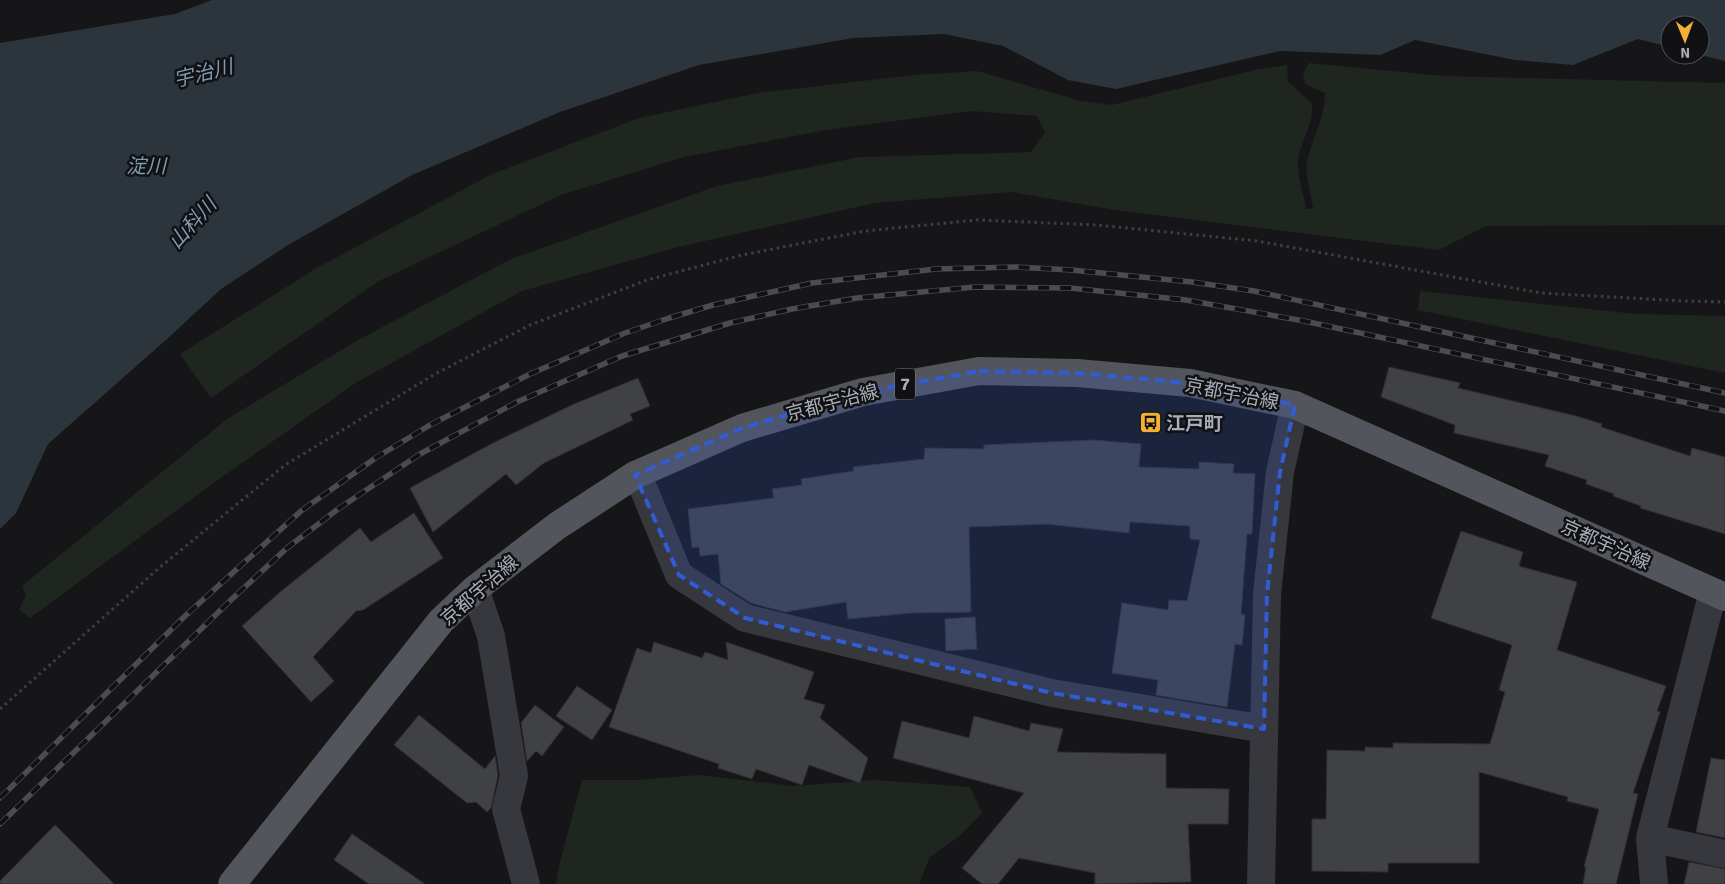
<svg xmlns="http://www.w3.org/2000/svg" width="1725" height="884" font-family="Signika,'Noto Sans JP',sans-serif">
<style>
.green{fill:#1e261f}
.water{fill:#2c353c}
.building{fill:#404145;stroke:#303034}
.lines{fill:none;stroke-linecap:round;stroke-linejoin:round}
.path{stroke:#3d3f44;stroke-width:3;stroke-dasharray:2.5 4;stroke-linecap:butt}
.minor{stroke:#37383d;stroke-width:28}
.primary{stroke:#53555c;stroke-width:28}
.rail-casing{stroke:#4a4c52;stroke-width:5.5}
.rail{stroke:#111113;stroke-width:4;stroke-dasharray:11;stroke-linecap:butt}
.marked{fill:#325cd3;fill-opacity:0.2;stroke:#325cd3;stroke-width:4;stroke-dasharray:10 6;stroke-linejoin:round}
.labels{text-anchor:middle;stroke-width:5;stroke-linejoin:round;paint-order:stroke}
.shield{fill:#111113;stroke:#7b7e86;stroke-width:1}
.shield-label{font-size:18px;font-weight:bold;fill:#a8adb8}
.street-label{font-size:19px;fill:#a8adb8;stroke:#111113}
.poi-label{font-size:19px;font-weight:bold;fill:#a8adb8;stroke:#111113;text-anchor:start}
.water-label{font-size:20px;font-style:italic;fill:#7f9bb3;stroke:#111113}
</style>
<rect width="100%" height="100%" fill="#161618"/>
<path class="green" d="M 1309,63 L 1443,76 L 1725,83 L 1725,225 L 1486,226 L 1439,250 L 1115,210 L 1012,192 L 875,203 L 678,247 L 522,291 L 357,382 L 215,482 L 30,618 L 19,610 L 26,595 L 22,586 L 227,419 L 358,340 L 511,259 L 717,186 L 860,157 L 1031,152 L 1045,132 L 1037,116 L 971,111 L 826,130 L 684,157 L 561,195 L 379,281 L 211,398 L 180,354 L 315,269 L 492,174 L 639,118 L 758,93 L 914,75 L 977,71 L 1081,101 L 1112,105 L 1259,69 L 1287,65 L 1288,82 L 1312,103 C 1314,125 1300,141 1298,163 C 1297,175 1304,196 1306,209 L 1313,209 C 1312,196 1304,174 1307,162 C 1312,138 1325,118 1325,93 L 1305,84 L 1303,74 Z
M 1420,291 L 1636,314 L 1725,316 L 1725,373 L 1418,310 Z
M 699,775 L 793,786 L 875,780 L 970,787 L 982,813 L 960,836 L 930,857 L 919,884 L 556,884 L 560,862 L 582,780 L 638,780 Z"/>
<path class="water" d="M 212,0 L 1725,0 L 1725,61 L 1700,55 L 1700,25 L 1670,25 L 1670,47 L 1638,39 L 1573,65 L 1515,60 L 1415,40 L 1380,55 L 1280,51 L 1116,89 L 1068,80 L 1003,46 L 944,34 L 853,38 L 699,65 L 560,112 L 412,175 L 288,245 L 221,289 L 167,339 L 48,444 L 16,513 L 0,529 L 0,43 L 175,14 Z"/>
<path class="building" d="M 1389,367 L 1460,383 L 1458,388 L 1576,416 L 1602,424 L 1601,427 L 1690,456 L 1692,448 L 1725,457 L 1725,534 L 1640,508 L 1641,506 L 1613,496 L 1614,494 L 1586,484 L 1587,480 L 1545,466 L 1549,455 L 1454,433 L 1455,425 L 1381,397 Z
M 638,378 L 650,406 L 630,414 L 633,420 L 544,463 L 516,485 L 506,474 L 433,532 L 410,488 L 493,443 L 574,404 Z
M 1093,440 L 1141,444 L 1139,467 L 1199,469 L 1199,462 L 1234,464 L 1233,473 L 1255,474 L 1252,534 L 1247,534 L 1241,614 L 1245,615 L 1242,645 L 1235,644 L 1227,707 L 1156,695 L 1158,680 L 1112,673 L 1122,603 L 1168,610 L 1169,600 L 1187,601 L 1200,540 L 1190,539 L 1190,526 L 1130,522 L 1129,533 L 1047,524 L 969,527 L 971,612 L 911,613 L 848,619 L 846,602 L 785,612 L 751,603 L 721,584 L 718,554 L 700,556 L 699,547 L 692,548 L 688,509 L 774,498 L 772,489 L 802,485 L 801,479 L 854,471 L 853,467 L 924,459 L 925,448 L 984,449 L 984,445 Z
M 414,513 L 443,558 L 363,610 L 356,611 L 313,657 L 334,681 L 311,702 L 242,626 L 279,593 L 360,528 L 371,542 Z
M 1461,531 L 1523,552 L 1519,566 L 1577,582 L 1557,650 L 1666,686 L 1657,711 L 1660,712 L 1633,793 L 1638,794 L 1616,884 L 1583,884 L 1586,867 L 1584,867 L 1599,809 L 1567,801 L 1568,797 L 1479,772 L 1479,863 L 1388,863 L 1388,872 L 1312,871 L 1312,819 L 1326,819 L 1327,750 L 1365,751 L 1365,747 L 1393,748 L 1393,743 L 1490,744 L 1505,692 L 1499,690 L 1512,645 L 1431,618 Z
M 975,617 L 977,649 L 946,651 L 945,619 Z
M 654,642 L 702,658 L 705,652 L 728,660 L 726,642 L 814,672 L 804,699 L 825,705 L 820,718 L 868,758 L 860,783 L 809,765 L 802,785 L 756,769 L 752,779 L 718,768 L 719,764 L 609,727 L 637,648 L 651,653 Z
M 577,686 L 612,710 L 592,740 L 556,716 Z
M 535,705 L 564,727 L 542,756 L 536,751 L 527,761 L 521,723 Z
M 419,715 L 485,769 L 495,756 L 498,775 L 491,808 L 487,812 L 476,802 L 467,803 L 394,745 Z
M 974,716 L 1029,731 L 1031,723 L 1063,729 L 1057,752 L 1166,754 L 1166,788 L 1229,789 L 1228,824 L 1188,824 L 1191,882 L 1095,884 L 1095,873 L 1019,858 L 998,884 L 982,884 L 962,868 L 1024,793 L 893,758 L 902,721 L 969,738 Z
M 1711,758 L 1725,760 L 1725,838 L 1696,832 Z
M 55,825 L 114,884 L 0,884 L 0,881 Z
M 352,834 L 425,884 L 369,884 L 334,860 Z
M 1689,862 L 1725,869 L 1725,884 L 1684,884 Z"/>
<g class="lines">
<path class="path" d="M 0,709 L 159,568 L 285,465 L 435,374 L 530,325 L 647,280 L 742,255 L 865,231 L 977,220 L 1097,225 L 1257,241 L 1541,293 L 1683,301 L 1725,302"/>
<path class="minor" d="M 635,475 L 644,490 L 679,575 L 745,618 L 1052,693 L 1264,729
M 475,589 L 491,636 L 514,776 L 506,809 L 526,884
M 1650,838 L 1725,854
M 1261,884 L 1267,594 L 1280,472 L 1295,405
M 1654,884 L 1650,838 L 1713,592"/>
<path class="primary" d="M 232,884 L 441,621 L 475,589 L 557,526 L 635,475 L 742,428 L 863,392 L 979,371 L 1077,373 L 1190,383 L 1295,405 L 1725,597"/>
<defs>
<path id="rail" d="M 0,798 L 184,617 L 301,511 L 377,457 L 430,425 L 530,374 L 625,333 L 669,318 L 713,305 L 812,283 L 936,269 L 1016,267 L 1071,270 L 1192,282 L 1254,291 L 1725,393
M 0,824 L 233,598 L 287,548 L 338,509 L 420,454 L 517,402 L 622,356 L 730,323 L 792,309 L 857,298 L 975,287 L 1070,288 L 1186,300 L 1304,321 L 1725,411"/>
</defs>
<use href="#rail" class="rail-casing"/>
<use href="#rail" class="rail"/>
</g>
<path class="marked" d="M 979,371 L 1077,373 L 1190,383 L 1295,405 L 1280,472 L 1267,594 L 1264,729 L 1052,693 L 745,618 L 679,575 L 635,475 L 742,428 L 863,392 Z"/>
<defs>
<symbol id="bus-square" viewBox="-11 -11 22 22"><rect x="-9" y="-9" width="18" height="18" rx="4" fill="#f2b134" stroke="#111113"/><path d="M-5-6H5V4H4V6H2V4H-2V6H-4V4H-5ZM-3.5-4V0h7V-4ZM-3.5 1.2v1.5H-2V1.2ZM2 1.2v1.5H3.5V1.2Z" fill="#111"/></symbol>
</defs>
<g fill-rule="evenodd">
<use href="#bus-square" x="1138" y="410" width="25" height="25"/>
</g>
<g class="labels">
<rect class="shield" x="895" y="368.5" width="20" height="31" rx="4"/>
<g class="shield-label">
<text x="905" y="390">7</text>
</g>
<g class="street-label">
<text transform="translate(1232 393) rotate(11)" y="7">京都宇治線</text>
<text transform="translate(832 402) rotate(-15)" y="7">京都宇治線</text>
<text transform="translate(1606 544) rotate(24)" y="7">京都宇治線</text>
<text transform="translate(479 590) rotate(-41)" y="7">京都宇治線</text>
</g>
<g class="poi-label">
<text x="1166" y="430">江戸町</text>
</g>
<g class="water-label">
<text transform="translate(203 73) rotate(-14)" y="7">宇治川</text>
<text x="146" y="173">淀川</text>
<text transform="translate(192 223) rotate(-48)" y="7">山科川</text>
</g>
</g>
<g transform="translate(1685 40) rotate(179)"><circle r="24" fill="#111113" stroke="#4d4f55"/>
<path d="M0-4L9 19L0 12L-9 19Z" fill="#f2b134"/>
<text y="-8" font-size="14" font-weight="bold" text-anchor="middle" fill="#a8adb8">N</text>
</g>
</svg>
